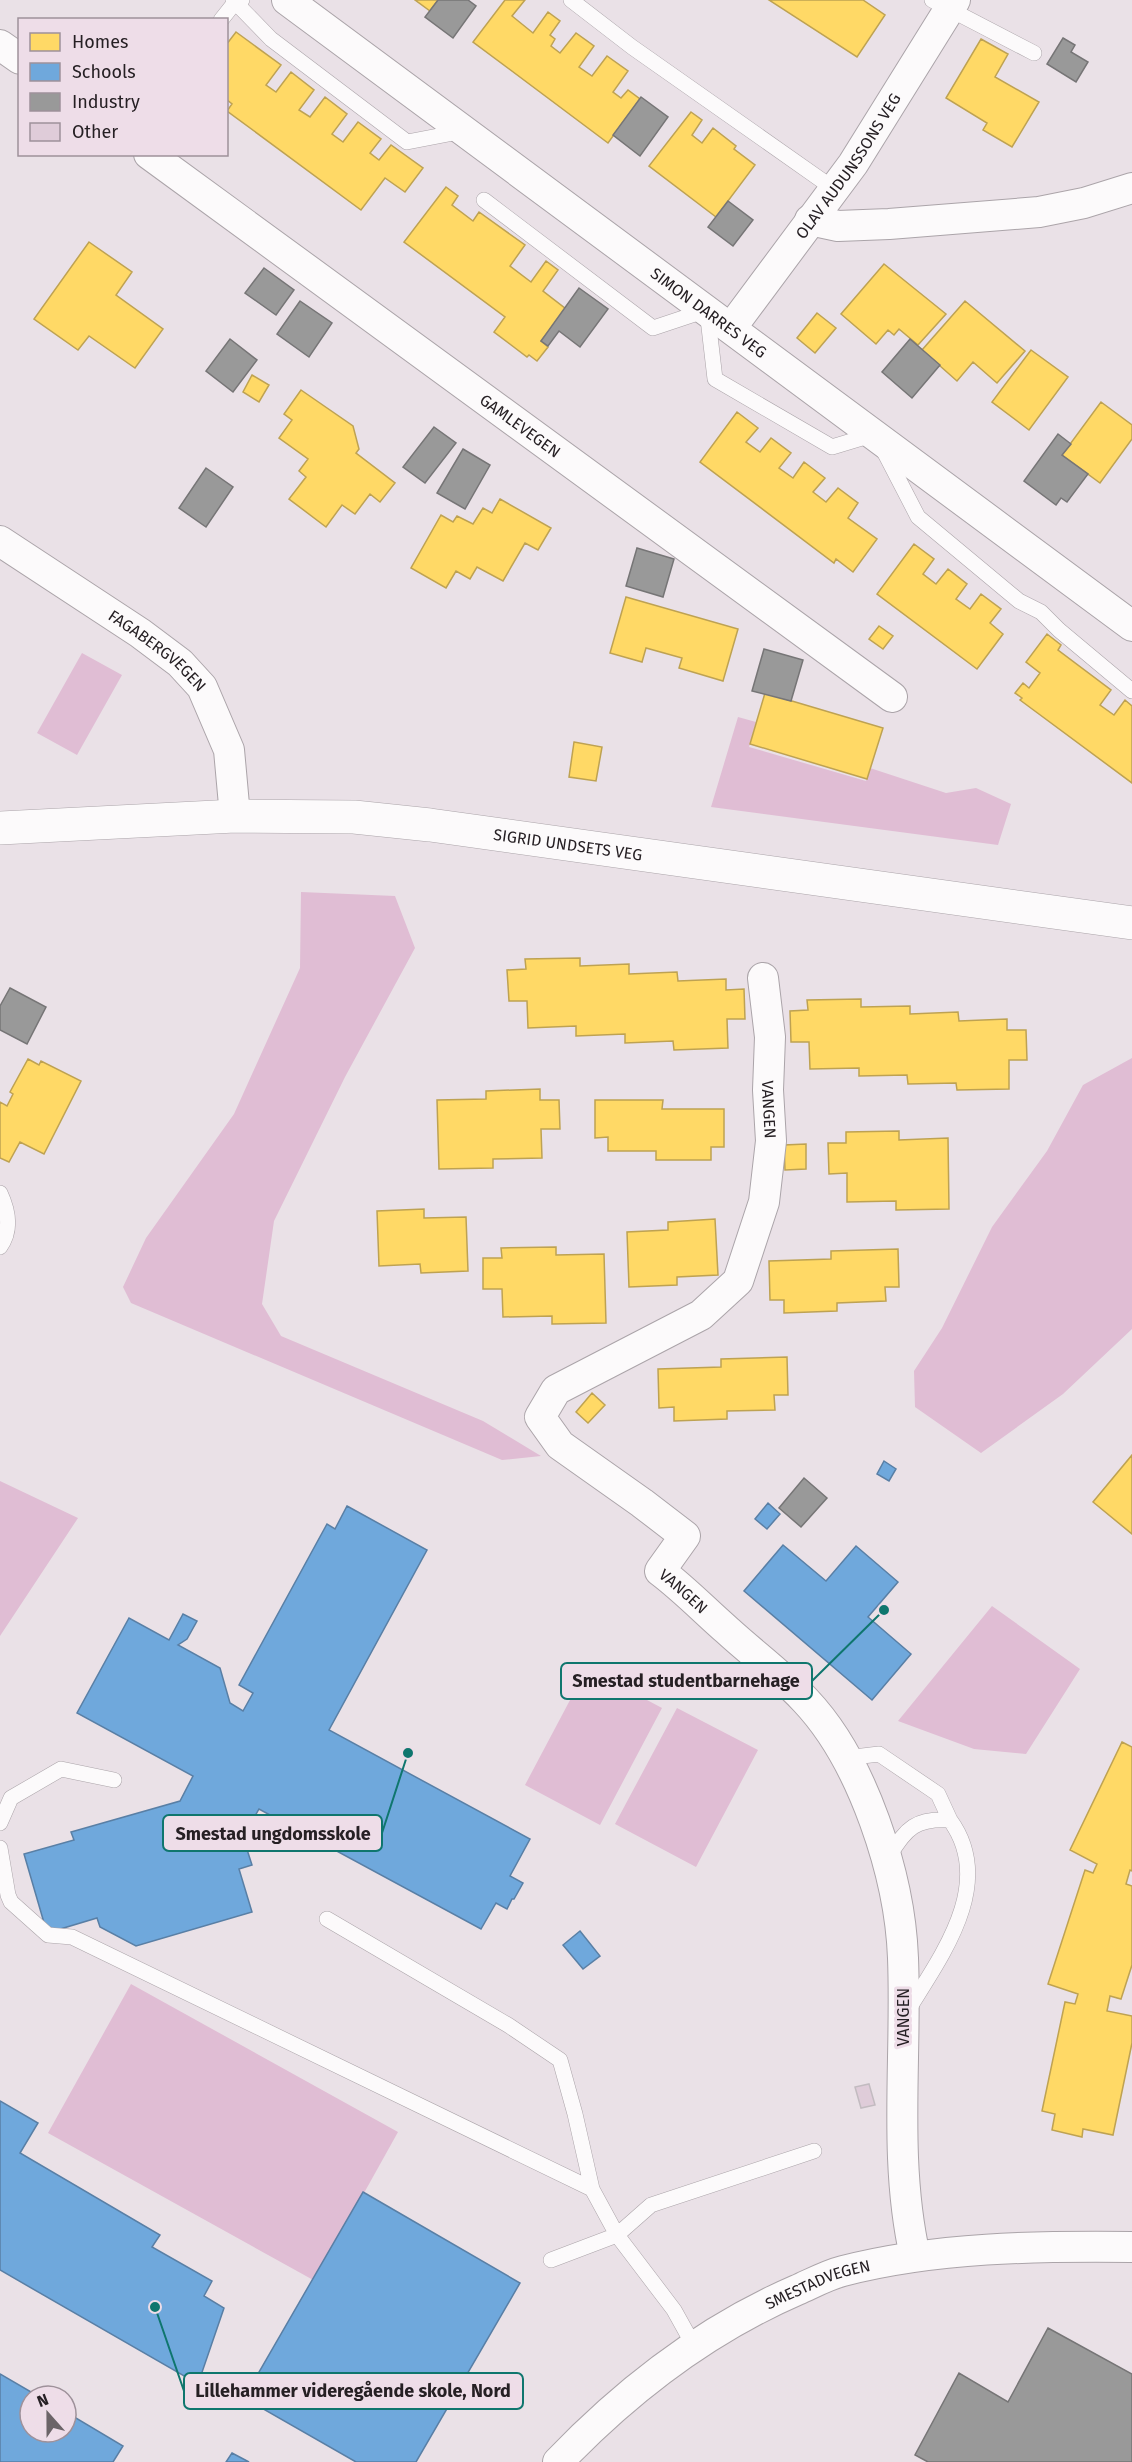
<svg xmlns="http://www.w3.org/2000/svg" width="1132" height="2462" font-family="'Fira Sans',sans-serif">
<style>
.green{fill:#e0bdd4}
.homes{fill:#ffd966;stroke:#bea252;stroke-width:1.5}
.schools{fill:#6fa8dc;stroke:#597fa5;stroke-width:1.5}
.industry{fill:#999;stroke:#767576;stroke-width:1.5}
.building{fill:#dfccd9;stroke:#c2bbc0;stroke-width:1.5}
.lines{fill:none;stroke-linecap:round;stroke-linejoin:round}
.service-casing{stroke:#aba4a9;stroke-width:16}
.minor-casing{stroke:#aba4a9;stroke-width:32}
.tertiary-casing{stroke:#aba4a9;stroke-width:34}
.service{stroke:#fcfafb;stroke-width:15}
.minor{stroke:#fcfafb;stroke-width:30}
.tertiary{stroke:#fcfafb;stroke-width:33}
.labels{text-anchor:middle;stroke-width:6;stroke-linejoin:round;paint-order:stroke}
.street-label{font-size:16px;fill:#262024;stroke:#eedde8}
.leader{fill:none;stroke:#0f766e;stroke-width:2}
.callout-dot{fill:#0f766e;stroke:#eedde8;stroke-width:2}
.callout{fill:#eedde8;stroke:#0f766e;stroke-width:2}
.callout-label{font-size:18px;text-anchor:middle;font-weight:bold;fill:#262024}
</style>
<rect width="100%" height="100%" fill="#eae1e7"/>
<path class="green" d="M 82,653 L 122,675 L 77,755 L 37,733 Z
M 738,717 L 756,722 L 749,747 L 866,781 L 870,768 L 946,793 L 976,788 L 1011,804 L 998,845 L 711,807 Z
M 301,892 L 395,896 L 415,948 L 345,1077 L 274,1221 L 262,1304 L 281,1336 L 483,1421 L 541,1456 L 502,1460 L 131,1303 L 123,1287 L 146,1238 L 234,1114 L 300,968 Z
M 1132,1058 L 1132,1329 L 1063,1394 L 981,1453 L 915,1407 L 914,1371 L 942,1328 L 992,1227 L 1047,1151 L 1083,1085 Z
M 0,1481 L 78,1518 L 0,1636 Z
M 992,1606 L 1080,1669 L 1026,1754 L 974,1749 L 898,1721 Z
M 587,1668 L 662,1708 L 600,1825 L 525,1785 Z
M 677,1708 L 758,1750 L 696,1867 L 615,1824 Z
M 131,1984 L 398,2132 L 315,2281 L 48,2133 Z"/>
<path class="homes" d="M 415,0 L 438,0 L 430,11 Z
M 505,0 L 525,0 L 512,16 L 533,33 L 548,12 L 560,21 L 550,35 L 555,39 L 551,46 L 560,53 L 576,33 L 594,46 L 579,67 L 592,76 L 607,56 L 628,71 L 613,92 L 621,98 L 628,90 L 640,99 L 608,143 L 473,42 Z
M 769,0 L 863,0 L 885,15 L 857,57 Z
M 236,32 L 281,65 L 266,85 L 276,92 L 291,72 L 314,90 L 299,110 L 310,117 L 325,97 L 347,114 L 332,134 L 343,142 L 358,122 L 381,139 L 370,153 L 379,160 L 391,145 L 423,168 L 405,192 L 385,178 L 361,210 L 227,111 L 232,104 L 226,99 L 226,45 Z
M 981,39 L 1008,54 L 995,77 L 1039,102 L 1012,147 L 983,130 L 987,123 L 946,98 Z
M 691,112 L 702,120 L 692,135 L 702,143 L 713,128 L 736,146 L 734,149 L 755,165 L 716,217 L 649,166 Z
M 446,187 L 458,196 L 452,205 L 473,221 L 479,212 L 525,245 L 510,266 L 531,282 L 546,261 L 558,270 L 543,291 L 566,309 L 541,341 L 548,347 L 537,361 L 529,355 L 527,357 L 494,332 L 505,317 L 404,242 Z
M 89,242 L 132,272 L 116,295 L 163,329 L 135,368 L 89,336 L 78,350 L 34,319 Z
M 884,264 L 946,314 L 918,345 L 899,329 L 894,335 L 888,330 L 876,344 L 841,314 Z
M 965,301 L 1025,351 L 997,383 L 973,362 L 957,381 L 922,350 Z
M 817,313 L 836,328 L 815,353 L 797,338 Z
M 1031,350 L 1068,377 L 1029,430 L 992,402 Z
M 252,375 L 269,385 L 259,402 L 243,392 Z
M 301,390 L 353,426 L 359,449 L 356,453 L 395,483 L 380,502 L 370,494 L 355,514 L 342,505 L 326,527 L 289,499 L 306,477 L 299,471 L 308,459 L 279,438 L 292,420 L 284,414 Z
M 1101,402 L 1132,425 L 1132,439 L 1100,483 L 1062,455 Z
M 737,412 L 758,428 L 746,442 L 760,452 L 771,438 L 791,453 L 779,468 L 793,478 L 804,462 L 825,478 L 813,492 L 826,502 L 838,488 L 858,503 L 848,518 L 877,539 L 853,572 L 836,559 L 834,563 L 700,462 Z
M 500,499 L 551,528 L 538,550 L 525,543 L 503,581 L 477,567 L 470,579 L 456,571 L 446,588 L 411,568 L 441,515 L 453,522 L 457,516 L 473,524 L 483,508 L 492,513 Z
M 914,544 L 934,559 L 923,574 L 936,584 L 948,569 L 967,584 L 956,599 L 970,609 L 981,594 L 1001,609 L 990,623 L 1003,634 L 977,669 L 877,594 Z
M 626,597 L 738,629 L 723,681 L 679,668 L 682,658 L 646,648 L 642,662 L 610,653 Z
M 879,626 L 893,636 L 883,649 L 869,639 Z
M 1047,634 L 1061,645 L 1058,650 L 1111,690 L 1100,705 L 1114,715 L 1125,700 L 1132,706 L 1132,783 L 1020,700 L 1022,698 L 1015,693 L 1023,683 L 1029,688 L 1040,673 L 1026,662 Z
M 765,693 L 883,728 L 867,779 L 750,744 Z
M 574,742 L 602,747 L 596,781 L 569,777 Z
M 580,958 L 580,966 L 629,964 L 629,974 L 677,972 L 678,981 L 726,979 L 726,990 L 744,989 L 745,1019 L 727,1019 L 728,1048 L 674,1050 L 673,1041 L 625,1043 L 625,1034 L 576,1036 L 576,1026 L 528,1028 L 527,1001 L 509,1001 L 507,970 L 526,969 L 525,959 Z
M 861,999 L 861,1007 L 910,1006 L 910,1014 L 958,1012 L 959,1021 L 1007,1019 L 1007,1030 L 1026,1030 L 1027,1060 L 1009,1060 L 1009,1089 L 957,1090 L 956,1083 L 908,1084 L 907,1075 L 859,1076 L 859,1068 L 810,1069 L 809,1042 L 791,1042 L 790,1011 L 808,1010 L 807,1000 Z
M 28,1059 L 39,1065 L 41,1061 L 81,1081 L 44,1154 L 20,1142 L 9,1162 L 0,1158 L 0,1102 L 7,1106 L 13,1094 L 10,1092 Z
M 540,1089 L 540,1100 L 559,1100 L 560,1129 L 541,1129 L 542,1158 L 493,1159 L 493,1168 L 439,1169 L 437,1100 L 486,1099 L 486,1091 Z
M 595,1100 L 663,1100 L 662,1109 L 724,1109 L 724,1147 L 711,1147 L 711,1160 L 656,1160 L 656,1151 L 608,1151 L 608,1137 L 595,1138 Z
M 899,1131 L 899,1140 L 948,1138 L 949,1209 L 896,1210 L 896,1201 L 847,1202 L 847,1173 L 829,1174 L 828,1143 L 846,1143 L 846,1132 Z
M 806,1144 L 806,1169 L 785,1170 L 784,1145 Z
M 424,1209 L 424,1218 L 466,1217 L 468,1271 L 421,1273 L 420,1264 L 379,1266 L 377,1211 Z
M 715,1219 L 718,1275 L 677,1277 L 677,1285 L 629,1287 L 627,1232 L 668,1230 L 668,1222 Z
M 556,1247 L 556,1255 L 604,1254 L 606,1323 L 552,1324 L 552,1316 L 503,1317 L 502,1289 L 483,1289 L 483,1258 L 502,1258 L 501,1248 Z
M 898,1249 L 899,1287 L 885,1287 L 886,1301 L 837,1303 L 837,1311 L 784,1313 L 784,1300 L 770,1300 L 769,1261 L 831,1259 L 831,1251 Z
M 787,1357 L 788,1395 L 774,1395 L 775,1410 L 727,1411 L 727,1419 L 674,1421 L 674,1407 L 659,1408 L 658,1369 L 721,1367 L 721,1359 Z
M 592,1393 L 605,1405 L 588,1423 L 576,1412 Z
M 1132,1455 L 1132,1534 L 1093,1502 Z
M 1122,1742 L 1132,1747 L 1132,1871 L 1130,1870 L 1126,1884 L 1132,1886 L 1132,1965 L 1121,1999 L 1110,1996 L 1107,2011 L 1132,2016 L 1132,2043 L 1113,2135 L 1083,2129 L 1082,2137 L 1052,2130 L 1055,2114 L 1042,2111 L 1065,2002 L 1075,2004 L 1078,1994 L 1048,1984 L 1085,1870 L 1093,1873 L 1097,1864 L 1070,1850 Z"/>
<path class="schools" d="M 884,1461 L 896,1469 L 889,1481 L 877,1474 Z
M 768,1503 L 780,1514 L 767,1529 L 755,1519 Z
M 347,1506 L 427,1550 L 329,1730 L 530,1839 L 510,1876 L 523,1883 L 514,1899 L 512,1899 L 507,1909 L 496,1903 L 481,1929 L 259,1809 L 243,1837 L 252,1865 L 239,1869 L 252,1912 L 136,1946 L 100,1927 L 97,1918 L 47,1933 L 24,1854 L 74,1840 L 71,1832 L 180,1801 L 193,1776 L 77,1713 L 129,1618 L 169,1640 L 183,1614 L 197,1621 L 187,1639 L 178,1645 L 220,1668 L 230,1703 L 243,1711 L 253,1693 L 239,1685 L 327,1524 L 335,1529 Z
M 783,1545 L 826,1581 L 856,1546 L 898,1582 L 868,1617 L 911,1654 L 872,1700 L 744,1591 Z
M 580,1931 L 600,1956 L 583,1969 L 563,1945 Z
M 0,2101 L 38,2123 L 20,2153 L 160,2235 L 152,2247 L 212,2281 L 204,2296 L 224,2308 L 198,2384 L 0,2270 Z
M 363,2192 L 520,2283 L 416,2462 L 356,2462 L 244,2398 Z
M 0,2374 L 38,2396 L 30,2396 L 30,2432 L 66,2432 L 66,2412 L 123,2446 L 113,2462 L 0,2462 Z
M 232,2453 L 249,2462 L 226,2462 Z"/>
<path class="industry" d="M 438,0 L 468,0 L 476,6 L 453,38 L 425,17 Z
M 1063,38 L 1075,45 L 1071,52 L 1088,62 L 1076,82 L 1047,64 Z
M 641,97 L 668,117 L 640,156 L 613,135 Z
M 728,201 L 753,220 L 733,246 L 708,227 Z
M 264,268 L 294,290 L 276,315 L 245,293 Z
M 579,288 L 608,309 L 580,347 L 559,331 L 548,346 L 541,341 Z
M 300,301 L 332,323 L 309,357 L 277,334 Z
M 230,339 L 257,360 L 233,392 L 206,371 Z
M 910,339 L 940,365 L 912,398 L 882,372 Z
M 434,427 L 456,443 L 425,483 L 403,467 Z
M 1058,434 L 1071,444 L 1062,455 L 1088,474 L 1067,502 L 1061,498 L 1056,505 L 1024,481 Z
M 463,449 L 490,465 L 465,509 L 437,493 Z
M 206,468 L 233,487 L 206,527 L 179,508 Z
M 637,548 L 674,559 L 663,597 L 626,586 Z
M 764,649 L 803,660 L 791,701 L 752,691 Z
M 10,988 L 46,1007 L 27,1044 L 0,1030 L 0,1006 Z
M 804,1478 L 827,1498 L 801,1527 L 779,1508 Z
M 1048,2328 L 1132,2374 L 1132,2462 L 928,2462 L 915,2455 L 959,2373 L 1008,2402 Z"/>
<path class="building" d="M 869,2084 L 875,2105 L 861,2108 L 855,2087 Z"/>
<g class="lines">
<defs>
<path id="service" d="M 233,0 L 271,39 L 407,142 L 464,131
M 571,0 L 632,47 L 834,189
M 932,0 L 1034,53
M 221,20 L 236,1 L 242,0
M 484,200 L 653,328 L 707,310 L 715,379 L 832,447 L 875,434 L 918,517 L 1019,601 L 1041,612 L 1059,630 L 1132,691
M 0,1193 C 8,1210 12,1230 0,1247
M 846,1758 L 879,1754 L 938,1794 L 950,1820
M 0,1823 L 11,1798 L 61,1769 L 114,1780
M 0,1848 L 8,1895 L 11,1902 L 48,1935 L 72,1937 L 592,2189
M 886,1860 C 906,1831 911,1818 950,1820 C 996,1883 942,1955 908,2010
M 327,1919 L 508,2025 L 560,2060 L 575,2114 L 592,2189 L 617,2235 L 674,2310 L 694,2346
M 551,2260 L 617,2235 L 651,2205 L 814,2151"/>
<g id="minor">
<path id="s1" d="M 287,0 L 1132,626"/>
<path d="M 0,45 L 20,59"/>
<path id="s2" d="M 149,154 L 892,697"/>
<path d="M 810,220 L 838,226 L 889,224 L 1039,212 L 1084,203 L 1132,188"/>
<path id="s3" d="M 731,328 L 853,164 L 955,0"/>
<path id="s4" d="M 0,541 L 140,633 L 180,663 L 202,687 L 229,750 L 235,816"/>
<path id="s5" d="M 763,978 L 770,1037 L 768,1090 L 771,1141 L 764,1202 L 738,1281 L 701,1315 L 556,1390 L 540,1417 L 560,1445 L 642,1503 L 685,1536 L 660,1571 C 684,1589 705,1611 728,1631 C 753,1654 782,1675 805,1700 C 863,1761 900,1876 903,1958 C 907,2057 893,2159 915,2256"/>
<path id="s6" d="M 558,2462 C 626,2391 707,2329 797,2290 C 811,2284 827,2275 843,2271 C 936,2247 1036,2246 1132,2247"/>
</g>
<g id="tertiary">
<path id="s7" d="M 0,828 L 235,816 L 354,817 L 430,825 L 1132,923"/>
</g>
</defs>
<use href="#service" class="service-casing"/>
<use href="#minor" class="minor-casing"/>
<use href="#tertiary" class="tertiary-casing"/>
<use href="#service" class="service"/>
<use href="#minor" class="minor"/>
<use href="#tertiary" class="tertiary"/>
</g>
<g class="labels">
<g class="street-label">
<text dy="6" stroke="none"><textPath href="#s3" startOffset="200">OLAV AUDUNSSONS VEG</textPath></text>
<text dy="6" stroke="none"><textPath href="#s1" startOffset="525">SIMON DARRES VEG</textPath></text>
<text dy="6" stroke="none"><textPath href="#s2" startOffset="460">GAMLEVEGEN</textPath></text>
<text dy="6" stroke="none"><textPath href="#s4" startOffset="192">FAGABERGVEGEN</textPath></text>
<text dy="6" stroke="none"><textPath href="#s7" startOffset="570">SIGRID UNDSETS VEG</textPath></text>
<text dy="6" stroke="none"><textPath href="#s5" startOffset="132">VANGEN</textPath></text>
<text dy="6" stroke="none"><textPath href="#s5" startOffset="816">VANGEN</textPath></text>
<text transform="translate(903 2017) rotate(-90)" y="6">VANGEN</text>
<text dy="6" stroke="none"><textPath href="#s6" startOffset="318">SMESTADVEGEN</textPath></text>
</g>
</g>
<path class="leader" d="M884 1610L812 1681M408 1753L382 1833M155 2307L184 2391"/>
<g class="callout-dot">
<circle cx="884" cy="1610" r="6"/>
<circle cx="408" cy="1753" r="6"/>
<circle cx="155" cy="2307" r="6"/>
</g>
<g class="callout">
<rect x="561" y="1663" width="251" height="36" rx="6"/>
<rect x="163" y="1815" width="219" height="36" rx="6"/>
<rect x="184" y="2373" width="339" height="36" rx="6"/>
</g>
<g class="callout-label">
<text x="686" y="1687">Smestad studentbarnehage</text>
<text x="273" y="1840">Smestad ungdomsskole</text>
<text x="353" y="2397">Lillehammer videregående skole, Nord</text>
</g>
<rect x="18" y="18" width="210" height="138" fill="#eedde8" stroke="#9e919a" stroke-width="1.5"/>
<rect x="30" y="33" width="30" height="18" fill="#ffd966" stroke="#9e919a" stroke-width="1.5"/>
<text x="72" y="48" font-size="18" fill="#262024">Homes</text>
<rect x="30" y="63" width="30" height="18" fill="#6fa8dc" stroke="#9e919a" stroke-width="1.5"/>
<text x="72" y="78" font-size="18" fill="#262024">Schools</text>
<rect x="30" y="93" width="30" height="18" fill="#999999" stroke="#9e919a" stroke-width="1.5"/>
<text x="72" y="108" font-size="18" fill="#262024">Industry</text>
<rect x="30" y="123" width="30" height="18" fill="#dfccd9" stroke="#9e919a" stroke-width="1.5"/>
<text x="72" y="138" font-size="18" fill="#262024">Other</text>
<g transform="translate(48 2414) rotate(339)"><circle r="28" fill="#eedde8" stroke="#9e919a" stroke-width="1.5"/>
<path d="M0-4.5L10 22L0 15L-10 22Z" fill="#6b6468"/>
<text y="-9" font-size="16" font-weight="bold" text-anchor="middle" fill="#262024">N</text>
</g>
</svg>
